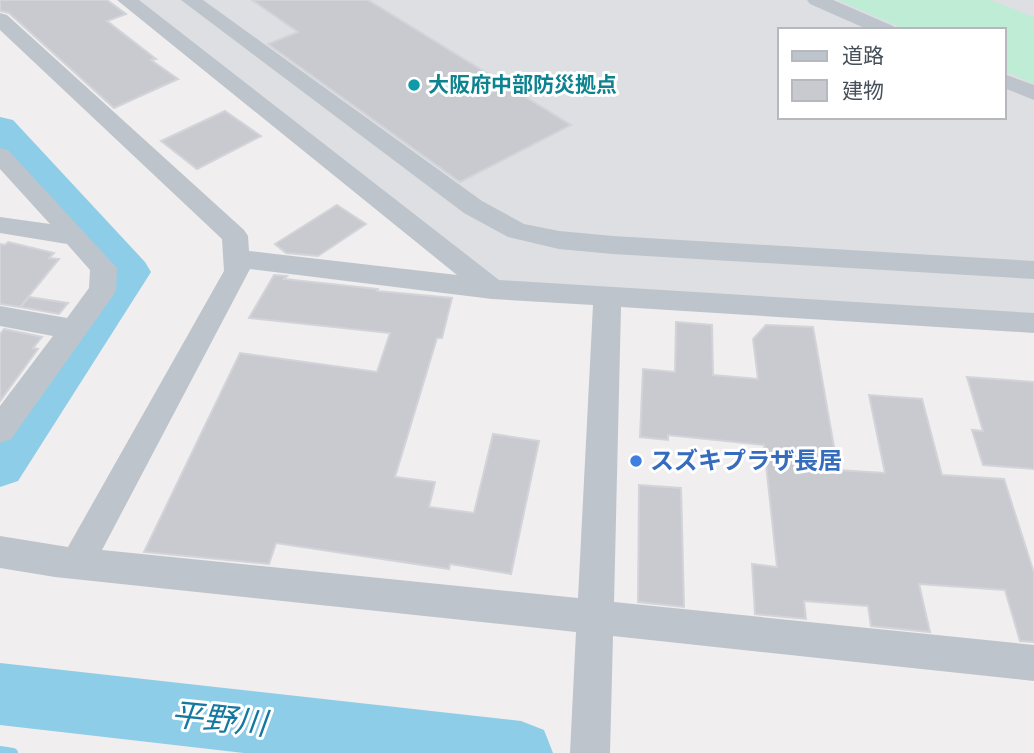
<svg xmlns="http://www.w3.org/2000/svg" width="1034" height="753" font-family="'Nunito Sans','Noto Sans JP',sans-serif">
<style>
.airport{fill:#dddfe2;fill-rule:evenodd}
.green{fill:#beecd4}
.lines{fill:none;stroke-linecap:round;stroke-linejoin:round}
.stream{stroke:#8ecde7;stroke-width:10}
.river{fill:#8ecde7;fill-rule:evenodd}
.building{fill:#c8cad0;stroke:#d2d4d9;stroke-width:2}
.minor{fill:#bdc4cc;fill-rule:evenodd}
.culture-dot{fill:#0f9aa8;stroke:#fff;stroke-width:2.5}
.shop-dot{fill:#3f7fe0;stroke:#fff;stroke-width:2.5}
.labels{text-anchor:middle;stroke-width:6;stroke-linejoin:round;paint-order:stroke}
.far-culture-label{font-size:21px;font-weight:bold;fill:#0d838f;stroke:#fff;text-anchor:start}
.shop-label{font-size:24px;font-weight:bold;fill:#366cbe;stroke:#fff;text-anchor:start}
.near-water-label{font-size:32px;font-style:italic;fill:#1478a0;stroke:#fff}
</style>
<rect width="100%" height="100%" fill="#f0eeee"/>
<path class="airport" d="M 135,0 L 1034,0 L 1034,316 L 497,283 ZM 780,30 L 1004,30 L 1004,117 L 780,117 Z"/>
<path class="green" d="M 838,0 L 990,0 L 1034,17 L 1034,84 L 1004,71 L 1004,30 L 907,30 Z"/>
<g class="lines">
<path class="stream" d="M 0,751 L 13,753"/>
<path class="river" d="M 0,117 L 13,120 L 145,262 L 151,272 L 18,481 L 0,487 L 0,425 L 107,273 L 0,150 Z
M 0,663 L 521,721 L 544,730 L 553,753 L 244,753 L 0,725 Z"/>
</g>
<path class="building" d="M 0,0 L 107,0 L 126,14 L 107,21 L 156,59 L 151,60 L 178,79 L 114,108 L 9,13 L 0,11 Z
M 252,0 L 368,0 L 571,125 L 460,182 L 268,44 L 298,32 Z
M 225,111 L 261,136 L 197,169 L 161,141 Z
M 337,205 L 366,224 L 318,256 L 286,253 L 275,244 Z
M 8,242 L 54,253 L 49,258 L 59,259 L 20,307 L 0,304 L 0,244 L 5,245 Z
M 274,275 L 287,276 L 284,279 L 378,289 L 377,291 L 452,298 L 442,338 L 437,338 L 395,477 L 435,482 L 429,507 L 474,513 L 493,434 L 539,441 L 511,574 L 450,564 L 449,569 L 276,543 L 269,564 L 144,552 L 240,353 L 377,372 L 390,333 L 249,318 Z
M 29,297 L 68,303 L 59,314 L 21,307 Z
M 676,322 L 712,325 L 713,375 L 758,379 L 753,339 L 766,325 L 813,327 L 838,470 L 885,473 L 869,395 L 922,399 L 942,475 L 1004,479 L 1034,573 L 1034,642 L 1020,641 L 1005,590 L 919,584 L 930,632 L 871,626 L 868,606 L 804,601 L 806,619 L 755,614 L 752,564 L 777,567 L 764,445 L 668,435 L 668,440 L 640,437 L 643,369 L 675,372 Z
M 4,329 L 42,337 L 33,348 L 38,349 L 0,401 L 0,334 Z
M 967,377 L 1034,382 L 1034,469 L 983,465 L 972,430 L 983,431 Z
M 639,485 L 681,488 L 684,607 L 638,602 Z"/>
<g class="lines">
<path class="minor" d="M 117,0 L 139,0 L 499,280 L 1034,313 L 1034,333 L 621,307 L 614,602 L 1034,645 L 1034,681 L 613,636 L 610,753 L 570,753 L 576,632 L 55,577 L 0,568 L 0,536 L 68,547 L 224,271 L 222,239 L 0,30 L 0,13 L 7,15 L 244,230 L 248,236 L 249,251 L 457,275 ZM 250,269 L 492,299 L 593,305 L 578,598 L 102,550 Z
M 181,0 L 203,0 L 482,201 L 524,224 L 559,231 L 613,236 L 1034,261 L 1034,279 L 613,254 L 559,249 L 508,237 L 464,213 Z
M 807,0 L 833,0 L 893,26 L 896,30 L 869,30 L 810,4 Z
M 1004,74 L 1034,85 L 1034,100 L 1004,88 Z
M 0,148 L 8,150 L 117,268 L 116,290 L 112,297 L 11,439 L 0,443 L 0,406 L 53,336 L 0,326 L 0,306 L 67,318 L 89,288 L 90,270 L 67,244 L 0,233 L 0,217 L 50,224 L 0,169 Z"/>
</g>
<circle class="culture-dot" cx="414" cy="85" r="7"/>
<circle class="shop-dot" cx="636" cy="461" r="7"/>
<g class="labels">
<g class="far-culture-label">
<text x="428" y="92">大阪府中部防災拠点</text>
</g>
<g class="shop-label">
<text x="650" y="469">スズキプラザ長居</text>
</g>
<g class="near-water-label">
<text transform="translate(219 719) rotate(6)" y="11">平野川</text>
</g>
</g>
<rect x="778" y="28" width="228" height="91" fill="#ffffff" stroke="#b5b9bd" stroke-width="2"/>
<rect x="792" y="51" width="35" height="10" fill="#bdc4cc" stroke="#b5b9bd" stroke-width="2"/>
<text x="842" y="63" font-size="21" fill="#47505a">道路</text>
<rect x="792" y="80" width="35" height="21" fill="#c8cad0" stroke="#b5b9bd" stroke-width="2"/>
<text x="842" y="98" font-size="21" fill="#47505a">建物</text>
</svg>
